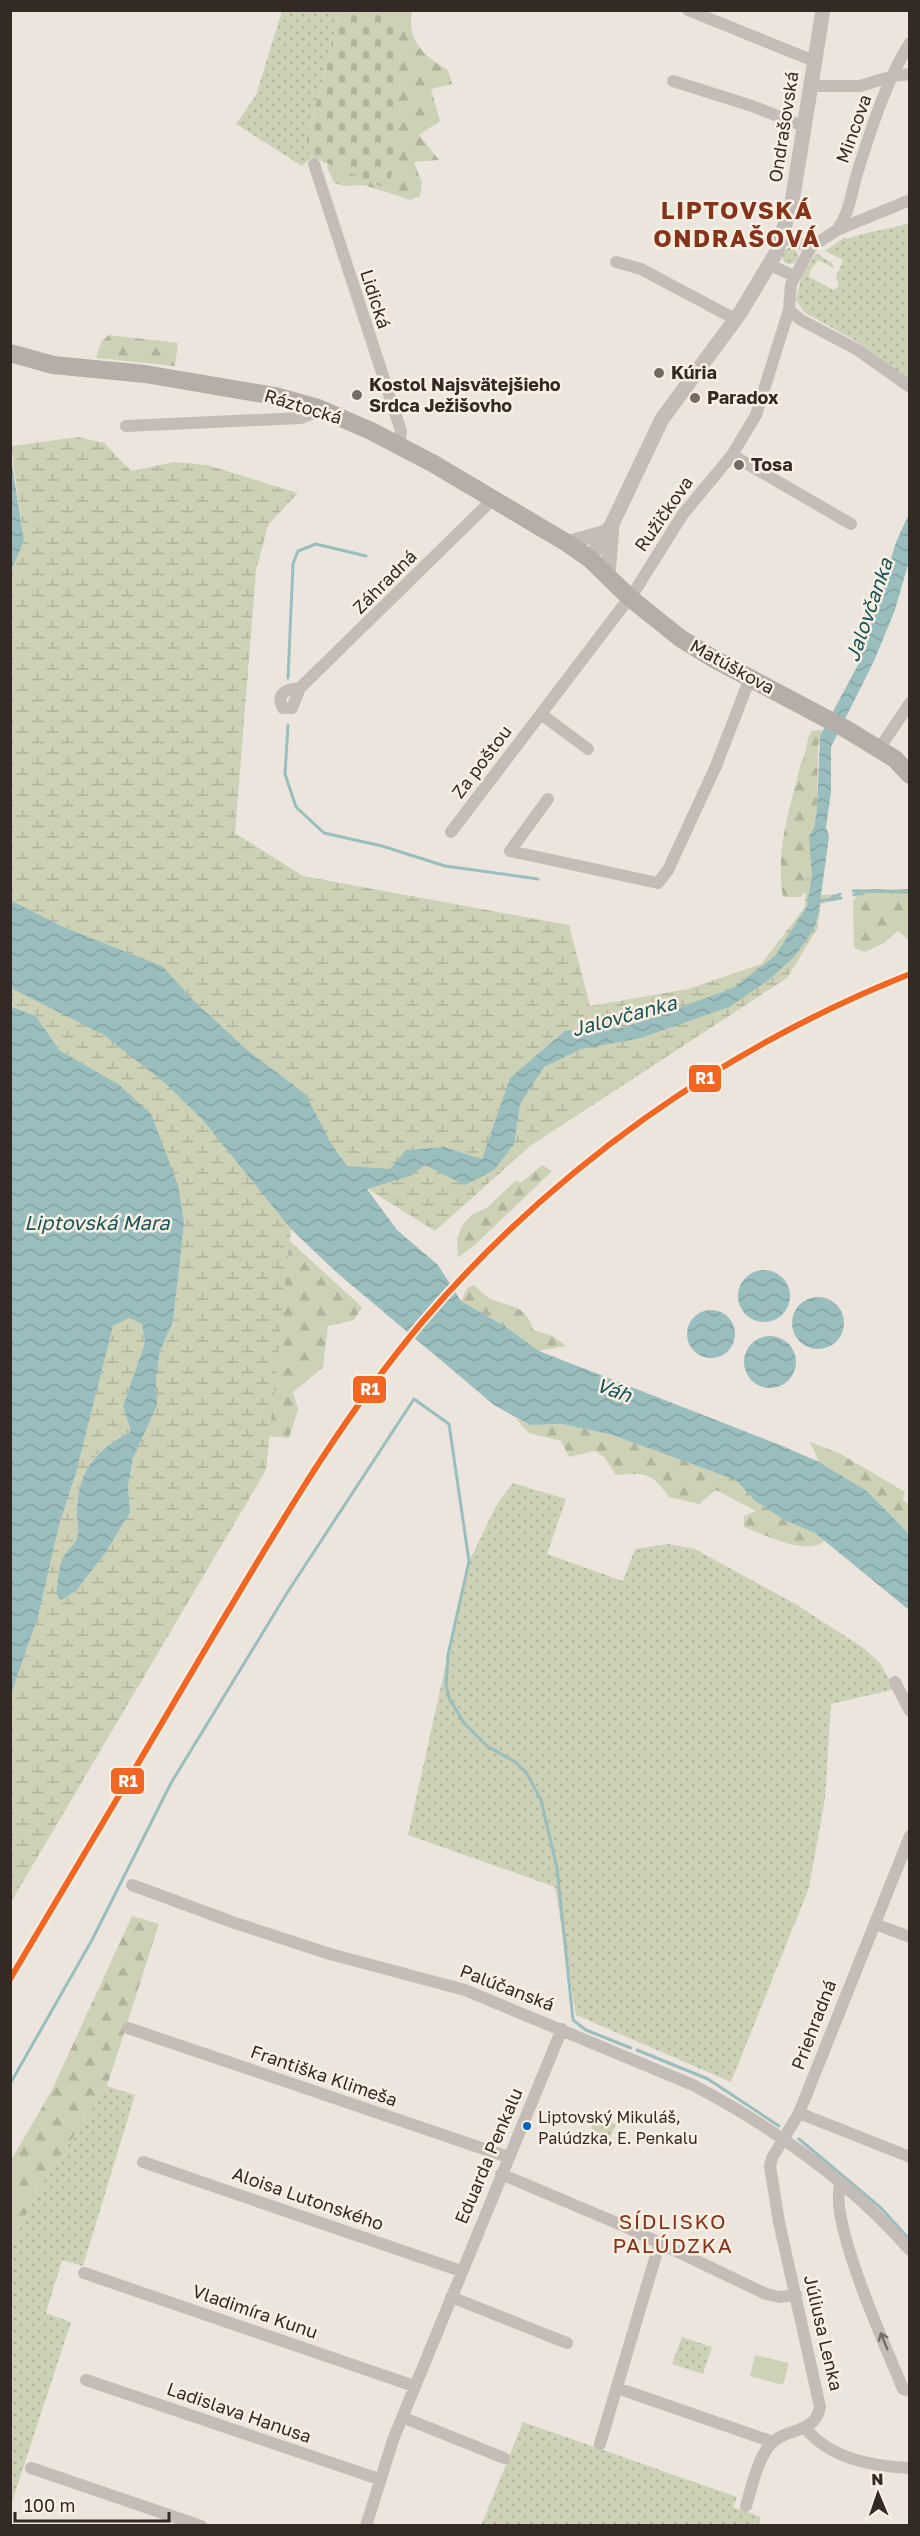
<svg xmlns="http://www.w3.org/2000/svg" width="920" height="2536" font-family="'Golos Text',sans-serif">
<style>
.green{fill:url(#green-dots)}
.forest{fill:url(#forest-firs)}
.wetland{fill:url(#wetland-marsh)}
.cemetery{fill:url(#cemetery-stones)}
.pitch{fill:#cdd1b6}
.water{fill:url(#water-waves)}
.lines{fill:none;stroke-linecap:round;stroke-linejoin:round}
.stream{stroke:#99bebd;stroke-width:3}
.minor{stroke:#c4bdb7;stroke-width:12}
.tertiary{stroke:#c4bdb7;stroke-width:15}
.secondary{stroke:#b5ada7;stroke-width:18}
.rail-1-casing{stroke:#f9efe3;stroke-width:10}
.rail-1{stroke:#f26522;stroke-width:6}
.oneway{stroke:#756c67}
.poi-dot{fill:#746b65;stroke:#f9efe3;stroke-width:2}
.bus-dot{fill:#0065bd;stroke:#f9efe3;stroke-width:2}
.labels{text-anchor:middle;stroke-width:5;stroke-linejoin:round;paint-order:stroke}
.bus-label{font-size:16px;fill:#342a25;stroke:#f9efe3;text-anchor:start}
.street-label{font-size:18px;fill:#342a25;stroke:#f9efe3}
.poi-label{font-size:18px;font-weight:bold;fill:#342a25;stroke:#f9efe3;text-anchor:start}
.water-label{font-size:20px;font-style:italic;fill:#1a5457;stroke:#f9efe3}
.quarter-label{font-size:21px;letter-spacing:1.5px;fill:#86331c;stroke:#f9efe3}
.district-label{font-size:24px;font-weight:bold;letter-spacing:1.5px;fill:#86331c;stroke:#f9efe3}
.line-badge{stroke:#f9efe3;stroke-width:2}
.badge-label{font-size:16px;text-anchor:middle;font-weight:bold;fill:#fff}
</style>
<defs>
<pattern id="green-dots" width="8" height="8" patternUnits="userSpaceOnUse" patternTransform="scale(1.5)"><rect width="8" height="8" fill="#cdd1b6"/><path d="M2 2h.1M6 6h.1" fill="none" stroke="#b1b49c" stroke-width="1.8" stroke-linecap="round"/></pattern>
<pattern id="forest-firs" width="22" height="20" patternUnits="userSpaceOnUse" patternTransform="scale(1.5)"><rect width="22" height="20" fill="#cdd1b6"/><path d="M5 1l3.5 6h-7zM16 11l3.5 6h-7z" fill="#b1b49c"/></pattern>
<pattern id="wetland-marsh" width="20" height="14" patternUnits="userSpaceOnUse" patternTransform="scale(1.5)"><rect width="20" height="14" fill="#cdd1b6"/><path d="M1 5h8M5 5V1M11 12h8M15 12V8" fill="none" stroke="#b1b49c"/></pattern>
<pattern id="cemetery-stones" width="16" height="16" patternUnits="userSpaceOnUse" patternTransform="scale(1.5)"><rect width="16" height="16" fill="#cdd1b6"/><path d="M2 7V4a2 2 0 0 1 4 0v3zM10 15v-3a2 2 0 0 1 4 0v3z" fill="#b1b49c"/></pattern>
<pattern id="water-waves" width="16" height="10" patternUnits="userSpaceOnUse" patternTransform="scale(1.5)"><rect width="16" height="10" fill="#99bebd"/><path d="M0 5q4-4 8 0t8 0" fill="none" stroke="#84a3a2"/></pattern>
</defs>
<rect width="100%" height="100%" fill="#ece5dd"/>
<path class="green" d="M 282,11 L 340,11 L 305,146 L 312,157 L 302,166 L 236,124 L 256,95 Z
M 909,223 L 909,380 L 861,344 L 804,312 L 796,300 L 801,278 L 816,253 L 832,263 L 834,268 L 818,260 L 810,271 L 809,277 L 834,290 L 839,286 L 836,277 L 843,260 L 825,251 L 845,237 L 847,239 C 867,231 889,230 909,223 Z
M782 256a8 8 0 1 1 16 0a8 8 0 1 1-16 0Z
M 513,1483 L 566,1499 L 547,1554 L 623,1581 L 635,1549 L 668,1544 L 695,1549 L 797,1605 L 865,1649 L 880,1663 L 895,1689 L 831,1704 L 825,1798 L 809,1888 L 731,2082 L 576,2015 L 555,1887 L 408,1835 L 468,1564 L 496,1506 Z
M 107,2086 L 135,2095 L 83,2266 L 62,2260 L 46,2313 L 71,2322 L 11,2505 L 11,2246 L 37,2191 Z
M 597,2116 L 616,2124 L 610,2138 L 591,2129 Z
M 682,2337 L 712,2347 L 703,2374 L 672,2364 Z
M 523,2422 L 737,2497 L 733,2507 L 761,2517 L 758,2526 L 481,2526 Z"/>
<path class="forest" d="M 388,11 L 412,11 C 406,41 425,57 448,70 L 452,84 L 431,89 L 440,121 L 419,135 L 439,160 L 414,162 L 422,183 L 420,196 L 411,200 L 364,185 L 345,186 L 334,183 L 327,167 L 335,150 Z
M 109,335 L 178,343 L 175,366 L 96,358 L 101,342 Z
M 822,730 L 818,746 L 817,809 L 814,828 L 809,836 L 810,888 L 800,897 L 783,897 C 775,850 790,808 801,763 C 807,752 806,741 811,731 Z
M 909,895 L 909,940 L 898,931 L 884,943 L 865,952 L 854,948 L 853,902 L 857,896 Z
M 151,1114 L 362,1307 L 354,1320 L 328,1326 L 323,1367 L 293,1392 L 298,1410 L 289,1438 L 258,1435 L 201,1396 L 114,1559 L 196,1340 L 177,1270 L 184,1223 L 178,1185 Z
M 542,1165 L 552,1171 L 475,1245 L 458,1257 L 457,1239 L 462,1226 L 471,1215 L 488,1207 L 515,1181 L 522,1182 Z
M 474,1285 C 480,1290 486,1297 493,1300 C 513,1307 527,1307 533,1330 L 553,1336 L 566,1346 L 539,1351 L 503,1325 L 461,1301 L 467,1288 Z
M 515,1418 L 530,1425 L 562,1424 L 613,1435 L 704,1466 L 736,1480 L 754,1500 L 784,1520 L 815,1533 L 825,1540 C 809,1558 764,1534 744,1527 L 744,1516 L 756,1511 L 716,1490 L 699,1504 L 669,1497 C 651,1472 646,1473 616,1475 L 605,1458 L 595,1451 L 569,1457 L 561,1441 L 529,1433 Z
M 810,1442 L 839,1453 L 905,1492 L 903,1500 L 909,1505 L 909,1534 L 867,1491 L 819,1462 Z
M 132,1916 L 159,1924 L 107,2086 L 37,2191 L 11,2246 L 11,2160 L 51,2092 Z"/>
<path class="wetland" d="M 78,437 L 104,443 L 131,471 L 174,462 L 207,465 L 298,493 L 268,525 L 256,571 L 235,833 L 303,876 L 569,925 L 590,1006 L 688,989 L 761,964 L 805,907 L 809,836 L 829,836 L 821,895 L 839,894 L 841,899 L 821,904 L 817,929 L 787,978 L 530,1146 L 435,1231 L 365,1187 L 291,1229 L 266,1470 L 11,1902 L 11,1694 L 38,1617 L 59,1525 L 76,1473 L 113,1326 L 129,1318 L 142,1324 L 145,1343 L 123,1406 L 131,1431 C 95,1449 79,1469 77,1510 C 76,1518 79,1526 78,1533 C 76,1545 70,1547 64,1556 C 58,1564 58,1582 56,1592 L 61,1599 L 76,1591 L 106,1552 L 130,1512 L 128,1486 L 133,1458 L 156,1405 L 156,1378 L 160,1351 L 173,1322 L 184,1223 L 118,1084 L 59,1050 L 36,1016 L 11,1005 L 10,570 L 24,541 L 11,446 Z
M 854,889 L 909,889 L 909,895 L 857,896 Z"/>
<path class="cemetery" d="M 340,11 L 393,11 L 395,159 L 388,189 L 312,157 L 305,146 Z"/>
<path class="pitch" d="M 755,2355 L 789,2363 L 783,2385 L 750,2376 Z"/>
<path class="water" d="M 11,457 L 24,541 L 11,570 Z
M 909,514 L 909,561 L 895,610 L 874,661 L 831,747 L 831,792 L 826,827 L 829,836 L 818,916 L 814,929 L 795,956 L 770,979 L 729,1007 L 641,1038 L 581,1049 L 544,1067 L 520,1104 L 514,1144 L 494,1170 L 465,1185 L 425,1165 L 410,1176 L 367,1189 L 397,1230 L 438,1265 L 461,1301 L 503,1325 L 539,1351 L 780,1445 L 819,1462 L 867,1491 L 909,1534 L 909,1610 L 815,1533 L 784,1520 L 754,1500 L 736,1480 L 613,1435 L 562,1424 L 530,1425 L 494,1405 L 335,1271 L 291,1229 L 202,1119 L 166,1084 L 104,1035 L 11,988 L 10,900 L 63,927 L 162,966 L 193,1000 L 247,1050 L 306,1095 L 330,1142 L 347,1166 L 390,1169 L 406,1150 L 444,1147 L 482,1159 L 510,1078 L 565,1031 L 623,1028 L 733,988 L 775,956 L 807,906 L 812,875 L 809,836 L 814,828 L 817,809 L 820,736 L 860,661 L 896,542 Z
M 11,1006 L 36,1016 L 59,1050 L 118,1084 L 151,1114 L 178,1185 L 184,1223 L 173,1322 L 160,1351 L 156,1378 L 157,1405 L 133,1458 L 128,1486 L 130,1512 L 106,1552 L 76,1591 L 61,1600 L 56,1593 C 58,1583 58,1565 64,1556 C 69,1547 76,1546 78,1533 C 79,1526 76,1518 77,1510 C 79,1468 96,1450 131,1431 L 123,1406 L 145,1343 L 142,1324 L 129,1318 L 113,1326 L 76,1473 L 59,1525 L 38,1617 L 11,1694 Z
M738 1296a26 26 0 1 1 52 0a26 26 0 1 1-52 0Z
M792 1323a26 26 0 1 1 52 0a26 26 0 1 1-52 0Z
M687 1334a24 24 0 1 1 48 0a24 24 0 1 1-48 0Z
M744 1362a26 26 0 1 1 52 0a26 26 0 1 1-52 0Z"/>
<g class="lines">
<path class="stream" d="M 288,678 L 293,564 L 298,551 L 316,544 L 366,556
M 288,725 L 285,774 L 296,807 L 324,833 L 382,846 L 445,866 L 538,879
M 853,891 L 863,891
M 854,895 L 867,891 L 910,892
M 831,898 L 840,894
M 819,901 L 841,898
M 637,2050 L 708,2079 L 779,2126
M 10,2084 L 92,1940 L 171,1783 L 287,1593 L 414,1399 L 449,1424 L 469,1561 L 448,1655 L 446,1685 L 449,1698 L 464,1723 L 487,1746 L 515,1762 L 526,1772 L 541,1800 L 557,1868 L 573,2020 L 586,2030 L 631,2048
M 799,2139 L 881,2208 L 910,2240"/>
<path class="minor" d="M 688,10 L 814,61
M 673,81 L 752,106 L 803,126
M 810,86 L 860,86 L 893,76 L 910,74
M 314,164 L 401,431 L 399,445
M 837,230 C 849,214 851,195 856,177 C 869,135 886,80 910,43
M 782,237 L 811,247
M 616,262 L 641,269 L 735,319
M 770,265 L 794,276
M 789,310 L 801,320 L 858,350 L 910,387
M 126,426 L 301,418 L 314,413 L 318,408
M 851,524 L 732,455 L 756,415 L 789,310 L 791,284 L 811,247 L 837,230 L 910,200
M 300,688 C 287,689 275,693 283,708 L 292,708 L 300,688 L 492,500
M 541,714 L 588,749
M 879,749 L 910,703
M 548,799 L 510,851 L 658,883 L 668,870 L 716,766 L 750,678
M 451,832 L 636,589 L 683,514 L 732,455
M 895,1682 L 910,1711
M 132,1885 L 235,1923 L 330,1954 L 465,1990 L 693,2085 C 773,2127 850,2182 910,2250
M 875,1924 L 910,1937
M 128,2028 L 508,2157
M 799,2113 L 910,2157
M 143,2162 L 461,2271
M 501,2174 L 624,2226 L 766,2294 L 780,2297 L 796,2295
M 841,2184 C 826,2216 888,2352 903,2389 L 910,2391
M 84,2273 L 414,2386
M 451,2297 L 567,2343
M 86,2380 L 379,2479
M 617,2388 L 773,2442
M 402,2417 L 504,2458
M 805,2428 C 831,2459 871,2466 910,2468
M 600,2444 L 659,2245
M 31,2468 L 201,2526
M 746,2506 C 752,2487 757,2460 770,2445 C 785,2427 815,2435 820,2407 L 779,2222 L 770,2166 L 772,2158 L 799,2113 L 910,1836
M 366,2526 L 393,2440 L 562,2029"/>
<path class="tertiary" d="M 567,543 L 606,532
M 590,559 L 612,524 L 662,419 L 740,313 L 776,253 L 792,202 L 823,10
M 608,576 L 612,525"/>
<path class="secondary" d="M 10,353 L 53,365 L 145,374 L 275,396 L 318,408 L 371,431 L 434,464 L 567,543 L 590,559 L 629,597 L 680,638 L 714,659 L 846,729 L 895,759 L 910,775"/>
<defs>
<path id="rail-1" d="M 10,1979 C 78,1865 145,1752 212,1638 C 277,1529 341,1418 423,1321 C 554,1168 723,1048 910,974"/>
</defs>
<use href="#rail-1" class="rail-1-casing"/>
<use href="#rail-1" class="rail-1"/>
</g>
<defs><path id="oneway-shaft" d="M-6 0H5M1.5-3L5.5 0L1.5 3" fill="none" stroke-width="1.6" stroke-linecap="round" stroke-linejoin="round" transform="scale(1.5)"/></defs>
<use class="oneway" href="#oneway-shaft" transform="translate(884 2341) rotate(-112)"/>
<g class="poi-dot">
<circle cx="659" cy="373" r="6"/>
<circle cx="357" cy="395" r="6"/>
<circle cx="695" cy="398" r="6"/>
<circle cx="739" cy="465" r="6"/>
</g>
<circle class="bus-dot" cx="527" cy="2126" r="5"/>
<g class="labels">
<g class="bus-label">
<text x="538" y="2123">Liptovský Mikuláš,<tspan x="538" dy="21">Palúdzka, E. Penkalu</tspan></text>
</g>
<g class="street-label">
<text transform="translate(784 127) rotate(-81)" y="6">Ondrašovská</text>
<text transform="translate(854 129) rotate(-70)" y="6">Mincova</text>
<text transform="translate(375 299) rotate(72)" y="6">Lidická</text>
<text transform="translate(303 407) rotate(17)" y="6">Ráztocká</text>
<text transform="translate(664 514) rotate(-55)" y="6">Ružičkova</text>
<text transform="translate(385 582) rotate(-45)" y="6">Záhradná</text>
<text transform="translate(732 667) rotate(29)" y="6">Matúškova</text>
<text transform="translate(482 762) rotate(-53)" y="6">Za poštou</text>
<text transform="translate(507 1988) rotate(21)" y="6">Palúčanská</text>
<text transform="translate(814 2025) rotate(-69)" y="6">Priehradná</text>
<text transform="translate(324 2076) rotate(19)" y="6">Františka Klimeša</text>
<text transform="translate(489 2156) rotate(-67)" y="6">Eduarda Penkalu</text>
<text transform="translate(308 2199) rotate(19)" y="6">Aloisa Lutonského</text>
<text transform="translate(255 2312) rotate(19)" y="6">Vladimíra Kunu</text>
<text transform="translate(823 2333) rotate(77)" y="6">Júliusa Lenka</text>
<text transform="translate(239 2413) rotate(19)" y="6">Ladislava Hanusa</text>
</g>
<g class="poi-label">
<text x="671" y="379">Kúria</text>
<text x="369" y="391">Kostol Najsvätejšieho<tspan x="369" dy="21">Srdca Ježišovho</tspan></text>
<text x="707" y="404">Paradox</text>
<text x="751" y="471">Tosa</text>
</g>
<g class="water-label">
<text transform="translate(869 610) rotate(-71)" y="7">Jalovčanka</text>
<text transform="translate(624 1016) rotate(-15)" y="7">Jalovčanka</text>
<text x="97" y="1230">Liptovská Mara</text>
<text transform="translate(614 1390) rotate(20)" y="7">Váh</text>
</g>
<g class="quarter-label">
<text x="673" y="2229">SÍDLISKO<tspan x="673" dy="24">PALÚDZKA</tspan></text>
</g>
<g class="district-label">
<text x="737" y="219">LIPTOVSKÁ<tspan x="737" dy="28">ONDRAŠOVÁ</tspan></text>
</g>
</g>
<g class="line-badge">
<rect x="688" y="1064" width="34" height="29" rx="6" fill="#f26522"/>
<rect x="352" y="1375" width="35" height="29" rx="6" fill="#f26522"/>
<rect x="110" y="1767" width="35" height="28" rx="6" fill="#f26522"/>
</g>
<g class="badge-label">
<text x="705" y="1084">R1</text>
<text x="370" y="1395">R1</text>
<text x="128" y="1787">R1</text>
</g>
<rect width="920" height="2536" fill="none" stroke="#342a25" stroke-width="24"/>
<g transform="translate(878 2494) rotate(358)" stroke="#f9efe3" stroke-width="4.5" paint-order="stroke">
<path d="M0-4.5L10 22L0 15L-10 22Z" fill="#342a25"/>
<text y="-9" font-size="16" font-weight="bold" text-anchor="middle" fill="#342a25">N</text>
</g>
<path d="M15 2512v9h154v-9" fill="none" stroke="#342a25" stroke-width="3"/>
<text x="24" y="2512" font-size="18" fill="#342a25" stroke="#f9efe3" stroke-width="4.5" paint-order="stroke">100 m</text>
</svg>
